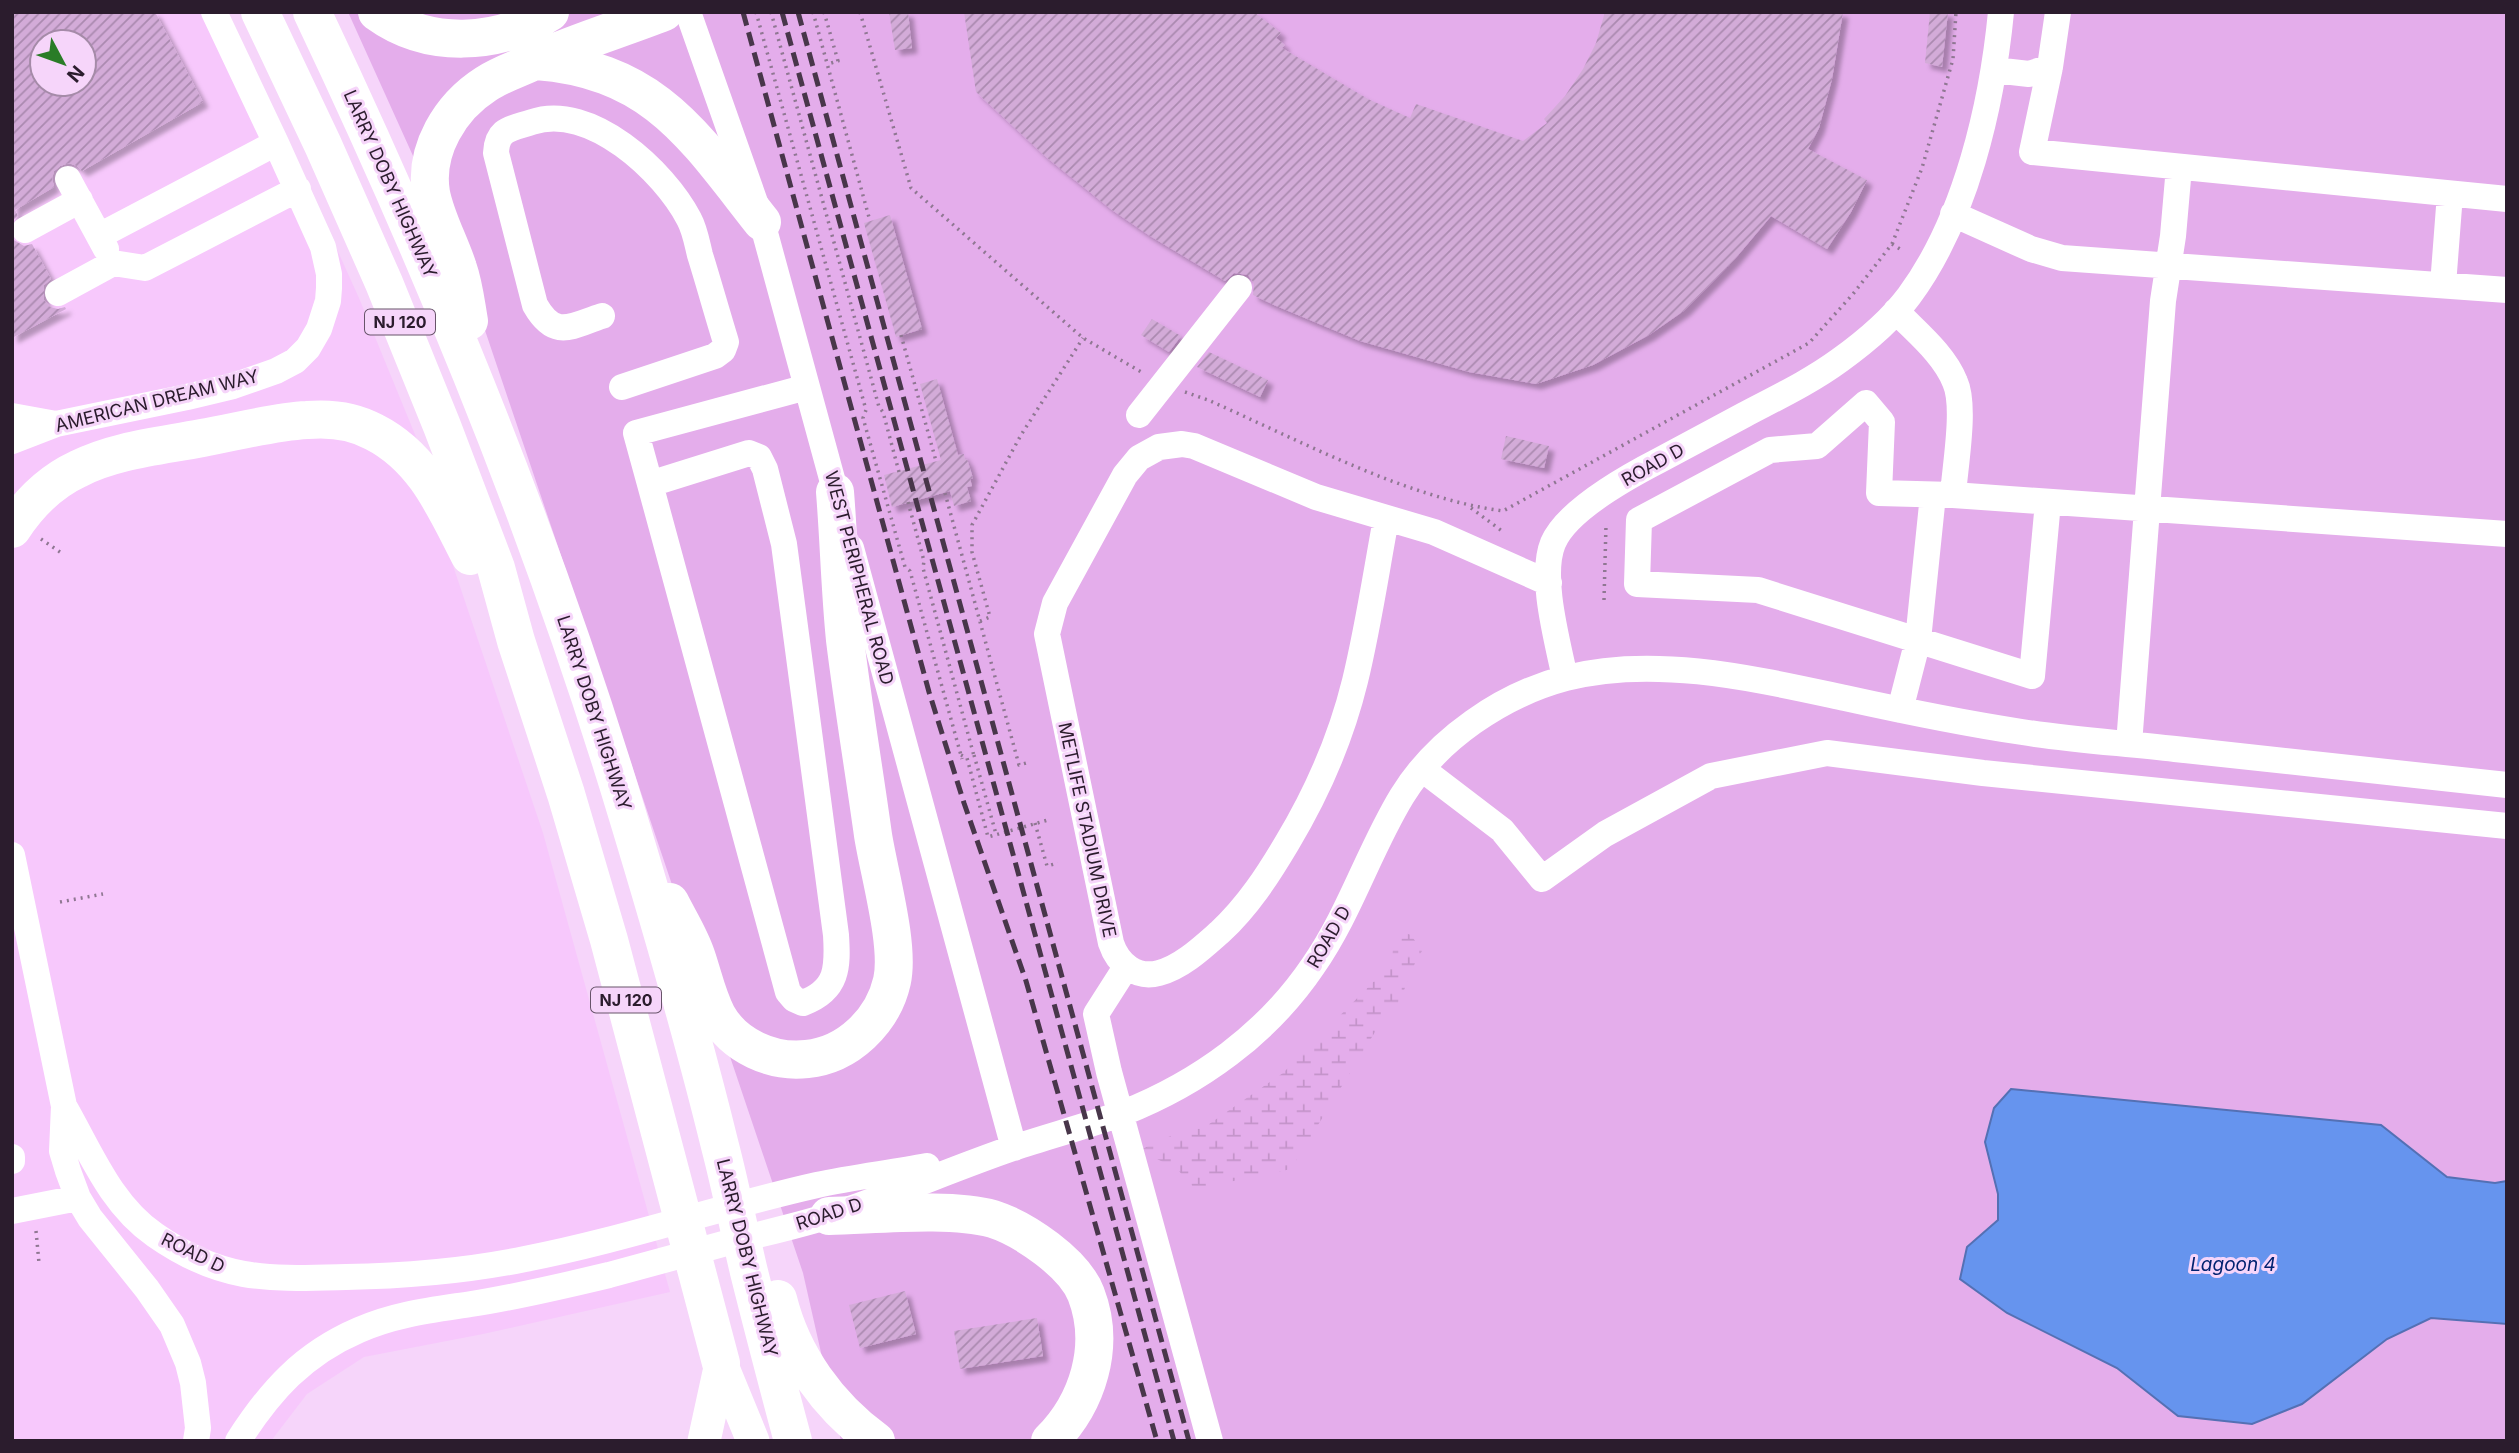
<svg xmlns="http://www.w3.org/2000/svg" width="2519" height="1453" font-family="Inter,sans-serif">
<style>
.built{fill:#f7c8fc;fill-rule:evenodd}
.grass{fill:#e4adeb}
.wetland{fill:url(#wetland-marsh)}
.water{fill:#6694ee;stroke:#5470b4;stroke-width:2}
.building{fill:url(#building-hatch);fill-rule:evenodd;filter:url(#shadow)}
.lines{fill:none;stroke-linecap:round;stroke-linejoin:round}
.path{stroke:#8f7792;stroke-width:3.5;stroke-dasharray:2 5;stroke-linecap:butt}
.minor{stroke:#fff;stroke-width:26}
.major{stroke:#fff;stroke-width:33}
.highway{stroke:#fff;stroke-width:38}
.rail{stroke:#48364a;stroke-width:5;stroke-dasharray:14 7;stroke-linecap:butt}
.labels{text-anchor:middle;stroke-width:6;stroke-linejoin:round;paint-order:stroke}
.shield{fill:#f6d5fa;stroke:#68546a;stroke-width:2}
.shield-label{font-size:16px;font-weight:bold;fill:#2b1c2d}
.street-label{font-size:18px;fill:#2b1c2d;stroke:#f6d5fa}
.water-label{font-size:19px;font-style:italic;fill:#012270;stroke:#f6d5fa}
</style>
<defs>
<pattern id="wetland-marsh" width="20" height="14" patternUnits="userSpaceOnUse" patternTransform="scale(1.75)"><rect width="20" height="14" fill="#e4adeb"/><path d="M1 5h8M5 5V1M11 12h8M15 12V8" fill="none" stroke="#c494ca"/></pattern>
<pattern id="building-hatch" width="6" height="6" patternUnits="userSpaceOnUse" patternTransform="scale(1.75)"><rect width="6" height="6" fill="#d3abd8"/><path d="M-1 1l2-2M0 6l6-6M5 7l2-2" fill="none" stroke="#ab8ab0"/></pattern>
<filter id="shadow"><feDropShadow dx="5.5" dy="5.5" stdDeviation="2" flood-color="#0004"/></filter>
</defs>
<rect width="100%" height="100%" fill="#f6d5fa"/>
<path class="built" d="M 12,12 L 226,12 L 296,159 L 359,298 L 423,454 L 442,533 L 543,833 L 670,1292 L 483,1334 L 364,1357 L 307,1394 L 271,1441 L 12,1441 ZM 42,42 L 84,42 L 84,84 L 42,84 Z"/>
<path class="grass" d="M 348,12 L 2507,12 L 2507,1441 L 841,1441 L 803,1273 L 465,271 Z"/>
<path class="wetland" d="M 1399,931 L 1411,935 L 1422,951 L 1415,963 L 1400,1000 L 1375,1032 L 1291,1169 L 1195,1189 L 1178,1170 L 1140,1150 L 1188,1128 L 1202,1129 L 1283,1073 L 1392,963 L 1394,934 Z"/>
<path class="water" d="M 2011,1089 L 2381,1125 L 2447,1177 L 2495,1183 L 2507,1181 L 2507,1324 L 2431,1318 L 2387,1339 L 2302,1404 L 2252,1424 L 2178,1416 L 2117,1368 L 2007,1313 L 1960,1279 L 1967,1247 L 1998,1220 L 1998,1194 L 1985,1142 L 1994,1108 Z"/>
<path class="building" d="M 12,12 L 155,12 L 203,102 L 82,171 L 77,166 L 69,163 L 60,166 L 54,171 L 52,178 L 54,187 L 15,210 L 18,216 L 12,221 ZM 42,42 L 84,42 L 84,84 L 42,84 Z
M 889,12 L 908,12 L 912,48 L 895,50 Z
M 964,12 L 1254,12 L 1281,33 L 1276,38 L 1285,45 L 1282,48 L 1368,99 L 1410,118 L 1416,104 L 1523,141 L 1547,123 L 1544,119 L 1565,96 L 1583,69 L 1596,43 L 1605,12 L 1843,12 L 1832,79 L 1819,128 L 1808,149 L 1867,180 L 1851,212 L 1827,249 L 1771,216 L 1734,260 L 1685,310 L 1649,335 L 1593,365 L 1536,384 L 1469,372 L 1360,341 L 1274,305 L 1253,295 L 1254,283 L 1248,275 L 1234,273 L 1225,281 L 1150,236 L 1112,210 L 1046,157 L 976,92 Z
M 1930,12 L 1948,12 L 1942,67 L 1925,63 Z
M 890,215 L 922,329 L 896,337 L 864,223 Z
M 12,239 L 24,246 L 32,244 L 51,279 L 44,285 L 44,300 L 50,307 L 58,309 L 65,307 L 66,309 L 12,338 Z
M 1152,319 L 1181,336 L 1169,352 L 1141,335 Z
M 1209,352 L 1268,380 L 1260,397 L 1197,367 Z
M 937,379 L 958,455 L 964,454 L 965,460 L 967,459 L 973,478 L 970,479 L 972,486 L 967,487 L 971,501 L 954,506 L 950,491 L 892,507 L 884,475 L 941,460 L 920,384 Z
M 1506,436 L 1549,446 L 1544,468 L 1501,459 Z
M 905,1291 L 916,1334 L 860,1348 L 849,1305 Z
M 1037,1318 L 1043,1356 L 960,1369 L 954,1331 Z"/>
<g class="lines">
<path class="path" d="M 756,12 L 866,410 L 863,418 L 905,567 L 910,571 L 962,759
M 771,12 L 879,407 L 883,412 L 899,472
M 813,12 L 870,221
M 824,12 L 838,61 L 828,64
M 860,12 L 911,188 L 1083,338 L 1143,373
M 1892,244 L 1900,249
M 901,335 L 936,461
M 1185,392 L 1208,400 C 1299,440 1406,498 1503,511 L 1809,343 L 1853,294 L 1892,244 L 1922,168 L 1953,59 L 1956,12
M 945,493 L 1019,765 L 1030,762
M 908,502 L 924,561 L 923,568 L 974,756
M 1471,508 L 1502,531
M 41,539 L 60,552
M 1604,600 L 1606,525
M 980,621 L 990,617 L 972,552 L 972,525 L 1021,435 L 1083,338
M 961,755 L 967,758 L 988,837 L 1048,820
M 974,755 L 996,834
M 1035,823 L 1047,866 L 1058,863
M 60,902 L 103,894
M 36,1231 L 39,1263"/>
<path class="minor" d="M 688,12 L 762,222 L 840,508
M 2058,12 L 2050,67 L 2032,152 L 2507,199
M 1994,70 L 2029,74 L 2050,67
M 68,179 L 106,249
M 1953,214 L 2031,249 L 2062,258 L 2507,290
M 25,230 L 80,200
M 99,236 L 276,143
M 2443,285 L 2450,194
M 58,293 L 113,263 L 145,268 L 298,189
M 1896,311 C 1916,332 1944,354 1955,382 C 1966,406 1955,466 1953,495 L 2507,534
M 602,316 C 571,326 555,340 535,305 L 496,153 C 497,128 511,129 532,122 C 590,102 664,171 689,219 C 695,230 697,243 700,255 C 709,284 717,313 726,342 L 723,350 L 715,356 L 622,387
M 1139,415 L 1239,288
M 12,416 L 56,424
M 12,441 L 56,424 L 187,397 L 233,386 L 276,371 L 295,361 L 308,348 L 319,329 L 328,301 L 329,288 L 329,274 L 323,247 L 276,143 L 214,12
M 650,484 L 749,453 L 759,457 L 765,469 L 784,544 L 836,935 C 838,967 838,990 803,1003 L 794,999 L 788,992 L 650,484 L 636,433 L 807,387
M 1953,495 L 1879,493 L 1882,422 L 1866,403 L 1817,446 L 1770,450 L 1639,520 L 1637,584 L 1758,590 L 2032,676 L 2048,502
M 1386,519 C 1376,573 1368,628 1355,681 C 1341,738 1317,793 1287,843 C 1268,875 1248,906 1220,932 C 1203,947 1182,967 1159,973 C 1136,979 1118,964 1111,943 L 1047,634 L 1055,603 L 1125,475 L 1139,458 L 1159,447 L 1182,444 L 1194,446 L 1316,497 L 1434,532 L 1549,583
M 851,548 L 1014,1148
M 1565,678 C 1558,643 1539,577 1553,543 C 1567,510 1629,476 1660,460 C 1688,445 1716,430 1744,415 C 1776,398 1810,382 1840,360 C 1865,342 1891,320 1909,296 C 1966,219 1992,105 2001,12
M 1900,710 L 1918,640 L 1933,495
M 2129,744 L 2163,301 L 2173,236 L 2179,167
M 1422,769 L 1502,830 L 1542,879 L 1605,834 L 1711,776 L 1827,753 L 1983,773 L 2507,826
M 12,855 L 64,1106 L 62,1151 L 68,1171 L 78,1198 L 90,1218 L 147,1289 L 172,1325 L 188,1363 L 193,1383 L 198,1428 L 196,1441
M 1126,967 L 1096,1014 L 1109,1072 L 1210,1441
M 64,1106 C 90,1151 110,1204 155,1235 C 222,1282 268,1279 346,1277 C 406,1276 466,1271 525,1259 C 623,1240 719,1207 817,1185 C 853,1177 891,1173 927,1166
M 12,1157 L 12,1161
M 12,1211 L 78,1198
M 238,1441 C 270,1391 303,1354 359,1330 C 395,1314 432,1310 471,1304 C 517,1297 563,1286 609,1275 C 654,1263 700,1250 745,1238 C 774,1231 804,1224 832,1215 C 893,1195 952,1169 1013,1148 C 1049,1136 1087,1126 1123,1113 C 1199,1083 1267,1034 1313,966 C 1350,913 1369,850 1402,796 C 1437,739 1502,695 1566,678 C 1655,655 1756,679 1845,698 C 1904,711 1962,723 2022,732 C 2072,740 2124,743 2175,749 C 2285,761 2396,773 2507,785"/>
<path class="major" d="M 721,1363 L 753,1441
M 704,1441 L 721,1363"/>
<path class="highway" d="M 260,12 L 323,145 L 384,283 L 442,426 L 496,568 L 516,641 L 566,794 L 609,940 L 721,1363
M 312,12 C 436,273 545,541 628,817 C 661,926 693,1036 720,1146 C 731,1188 739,1230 749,1272 C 763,1328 778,1385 793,1441
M 377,12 C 428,49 498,46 550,12
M 536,61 C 655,70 694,136 762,222
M 469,321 C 466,304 464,285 458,268 C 450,243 436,219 431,193 C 424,150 450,107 486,84 C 503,73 521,68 539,59 C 580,41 623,28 664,12
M 12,529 C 29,503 50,482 78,469 C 115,450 161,446 202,438 C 236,432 272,422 307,420 C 330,418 354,421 374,432 C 425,458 445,508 470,556
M 670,902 C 679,920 690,937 696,955 C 703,975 707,996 717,1015 C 734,1046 772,1063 807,1059 C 848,1055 883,1021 892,981 C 900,946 879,873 873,835 C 864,770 853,705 845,640 C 840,591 839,541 835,492
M 829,1216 C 875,1215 950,1207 993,1219 C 1024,1229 1074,1263 1086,1294 C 1106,1346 1088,1403 1050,1441
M 778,1299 C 792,1356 828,1406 876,1441"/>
<path class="rail" d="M 743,12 L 929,692 L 964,803 L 1026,981 L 1157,1441
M 782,12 L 1174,1441
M 798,12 L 1189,1441"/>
</g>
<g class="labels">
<g class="shield">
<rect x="365" y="309.5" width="70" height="25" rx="5"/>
<rect x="591" y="987.5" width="70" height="25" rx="5"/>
</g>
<g class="shield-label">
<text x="400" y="328">NJ 120</text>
<text x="626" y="1006">NJ 120</text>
</g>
<g class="street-label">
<text transform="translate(390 184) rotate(66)" y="6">LARRY DOBY HIGHWAY</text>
<text transform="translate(157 401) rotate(-14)" y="6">AMERICAN DREAM WAY</text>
<text transform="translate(1653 465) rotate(-29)" y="6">ROAD D</text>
<text transform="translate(859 578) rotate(75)" y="6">WEST PERIPHERAL ROAD</text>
<text transform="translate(594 713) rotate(72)" y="6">LARRY DOBY HIGHWAY</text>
<text transform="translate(1087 830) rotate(78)" y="6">METLIFE STADIUM DRIVE</text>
<text transform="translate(1329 937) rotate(-60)" y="6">ROAD D</text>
<text transform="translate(829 1214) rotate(-18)" y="6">ROAD D</text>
<text transform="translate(193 1253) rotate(26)" y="6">ROAD D</text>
<text transform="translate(747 1258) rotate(76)" y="6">LARRY DOBY HIGHWAY</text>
</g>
<g class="water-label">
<text x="2233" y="1271">Lagoon 4</text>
</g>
</g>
<rect width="2519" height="1453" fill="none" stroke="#2b1c2d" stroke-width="28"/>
<g transform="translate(63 63) rotate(131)"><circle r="33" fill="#f6d5fa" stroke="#a58ba8" stroke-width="2"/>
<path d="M0-5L12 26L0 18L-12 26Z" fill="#2a7c27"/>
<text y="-10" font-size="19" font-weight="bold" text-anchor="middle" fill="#2b1c2d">N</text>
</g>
</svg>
